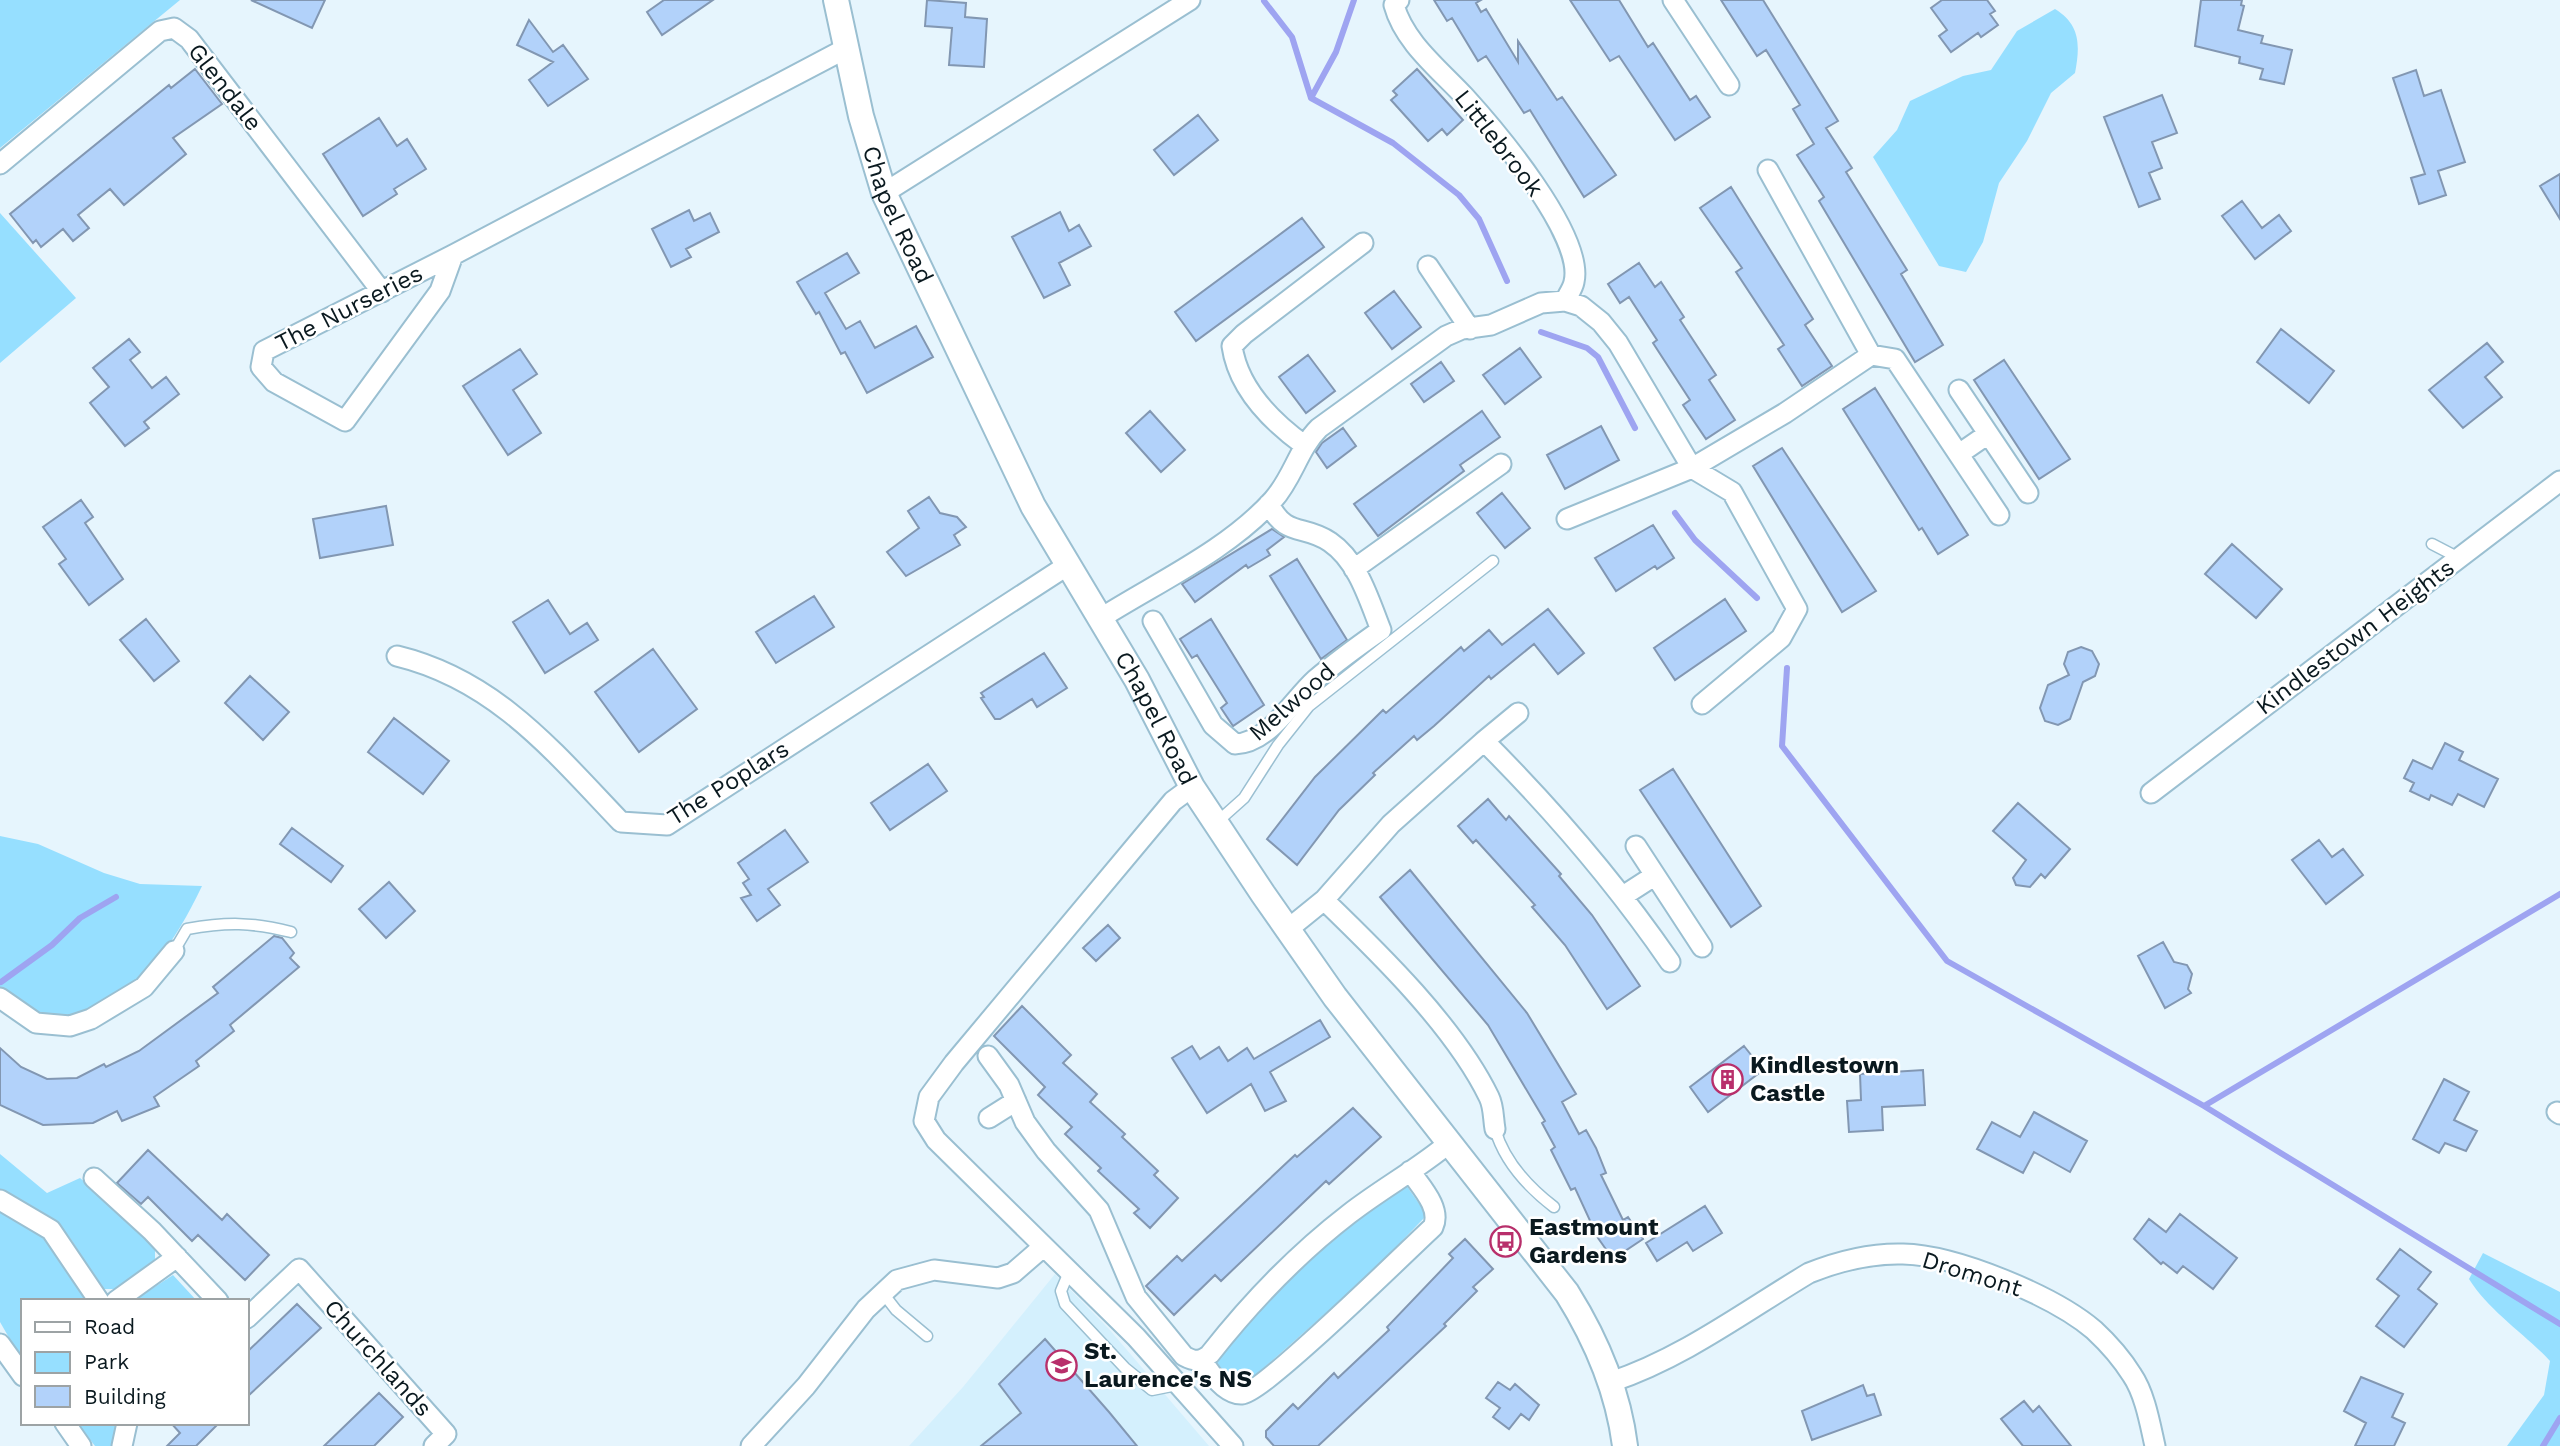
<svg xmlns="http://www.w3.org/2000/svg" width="2560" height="1446" font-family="'Work Sans',sans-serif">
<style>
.built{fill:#d4f0fd}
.green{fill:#96dfff}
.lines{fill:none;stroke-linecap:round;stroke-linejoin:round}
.stream{stroke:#9ea4f1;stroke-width:6}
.building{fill:#b2d2fa;stroke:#8297b2;stroke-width:2}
.service-casing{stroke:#9abfd1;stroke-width:13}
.minor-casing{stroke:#9abfd1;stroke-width:23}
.tertiary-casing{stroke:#9abfd1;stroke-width:28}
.service{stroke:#fff;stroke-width:10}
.minor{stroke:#fff;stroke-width:19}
.tertiary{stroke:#fff;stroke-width:24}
.labels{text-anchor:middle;stroke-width:5;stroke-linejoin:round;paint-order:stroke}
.street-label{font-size:24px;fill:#0a191f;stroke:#fff}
.poi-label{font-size:24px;font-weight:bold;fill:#0a191f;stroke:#fff;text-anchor:start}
</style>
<rect width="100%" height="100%" fill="#e6f5fd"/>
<path class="built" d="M 1055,1274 L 1109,1329 L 1209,1446 L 909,1446 L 963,1387 Z"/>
<path class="green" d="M 0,0 L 180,0 L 0,148 Z
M 2055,9 C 2081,25 2080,46 2075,73 L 2051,93 L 2027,141 L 1999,183 L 1983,242 L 1966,272 L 1939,266 L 1873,157 L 1897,130 L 1910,101 L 1963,76 L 1991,70 L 2017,31 Z
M 0,213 L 76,298 L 0,363 Z
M 0,836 L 38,844 L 104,873 L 140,884 L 202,886 C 174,944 146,986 85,1012 C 71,1018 60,1024 45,1019 C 30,1015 13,999 0,990 Z
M 0,1154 L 47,1193 L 80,1178 L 150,1239 L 155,1247 L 155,1259 L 118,1289 L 104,1289 C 91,1276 85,1262 76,1247 C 59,1218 30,1204 0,1192 Z
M 1406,1185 L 1425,1212 L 1424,1218 L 1369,1275 L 1249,1381 L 1237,1386 L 1226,1379 L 1215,1359 L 1254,1309 L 1344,1226 Z
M 0,1212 C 52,1232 57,1257 86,1301 L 23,1301 L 23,1362 L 0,1322 Z
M 2483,1253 L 2560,1292 L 2560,1446 L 2507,1446 L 2544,1395 L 2550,1361 C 2524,1333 2489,1311 2469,1279 Z
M 173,1275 L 197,1301 L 133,1301 Z
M 77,1423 L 121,1423 L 116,1446 L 95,1446 Z"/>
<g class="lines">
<path class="stream" d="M 1264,1 L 1292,37 L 1311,98 L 1393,143 L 1459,195 L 1479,219 L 1507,281
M 1311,98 L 1336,52 L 1354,0
M 1541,332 L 1587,348 L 1598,357 L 1635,428
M 1675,513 L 1695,540 L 1757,598
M 1787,668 L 1782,746 L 1947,961 L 2204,1106 L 2560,894
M 1,982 L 52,945 L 80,918 L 116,897
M 2204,1106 L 2560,1324
M 2543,1446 L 2560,1418"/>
</g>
<path class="building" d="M 251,0 L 325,0 L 312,28 Z
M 664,0 L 713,0 L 662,35 L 647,12 Z
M 927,0 L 966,3 L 965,17 L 987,19 L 984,67 L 949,65 L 952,28 L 925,26 Z
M 1434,0 L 1481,0 L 1476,3 L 1481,12 L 1486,9 L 1518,62 L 1518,41 L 1557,100 L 1562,97 L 1616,175 L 1584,197 L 1530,110 L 1524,113 L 1486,56 L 1478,61 L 1452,18 L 1447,21 Z
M 1570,0 L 1619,0 L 1648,47 L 1653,43 L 1690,100 L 1696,96 L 1710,117 L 1675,140 L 1619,56 L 1610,61 Z
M 1721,0 L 1763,0 L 1838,121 L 1826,128 L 1852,168 L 1846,172 L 1907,270 L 1901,274 L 1943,345 L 1915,362 L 1819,201 L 1824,197 L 1797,155 L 1814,144 L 1793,109 L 1800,105 L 1766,50 L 1757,56 Z
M 1942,0 L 1987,0 L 1995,11 L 1990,14 L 1998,25 L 1981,37 L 1978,33 L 1951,52 L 1939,36 L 1947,30 L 1931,8 Z
M 2201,0 L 2242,0 L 2241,5 L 2244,6 L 2238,30 L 2263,36 L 2261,43 L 2292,50 L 2284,84 L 2260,79 L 2263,69 L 2239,63 L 2240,57 L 2195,46 Z
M 529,20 L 553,52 L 563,45 L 588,79 L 548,106 L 529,80 L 553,62 L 517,45 Z
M 195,69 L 222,104 L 173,138 L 186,154 L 124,205 L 110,189 L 78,215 L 89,228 L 73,241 L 63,229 L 41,247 L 36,240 L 33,243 L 10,214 L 169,85 L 171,88 Z
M 1417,69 L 1463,120 L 1447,135 L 1442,129 L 1428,141 L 1391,100 L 1397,95 L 1393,91 Z
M 2416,70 L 2424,96 L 2441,90 L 2465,162 L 2438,171 L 2446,195 L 2419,204 L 2411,178 L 2425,174 L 2393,78 Z
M 2162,95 L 2177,133 L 2152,142 L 2162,168 L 2149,173 L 2160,199 L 2139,207 L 2104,117 Z
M 1198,115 L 1218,140 L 1174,175 L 1154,150 Z
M 379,118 L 397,146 L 407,139 L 426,169 L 394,189 L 397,194 L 363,216 L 323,154 Z
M 2560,174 L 2560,219 L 2540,186 Z
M 1731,187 L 1813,319 L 1805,325 L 1832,366 L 1802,386 L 1778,349 L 1784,345 L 1736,272 L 1742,268 L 1700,208 Z
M 2242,201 L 2262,228 L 2279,215 L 2291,231 L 2255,259 L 2222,216 Z
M 689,210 L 694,221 L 710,213 L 719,232 L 686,249 L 691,257 L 671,267 L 652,229 Z
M 1060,212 L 1069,231 L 1079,225 L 1091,246 L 1059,263 L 1070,285 L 1044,298 L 1012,237 Z
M 1302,218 L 1324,247 L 1196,341 L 1175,312 Z
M 847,253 L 859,273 L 825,293 L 846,329 L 860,321 L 875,348 L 916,326 L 933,357 L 867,393 L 845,352 L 841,354 L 819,312 L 816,314 L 797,282 Z
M 1639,263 L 1655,287 L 1661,282 L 1684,317 L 1680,320 L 1716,375 L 1709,380 L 1735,420 L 1706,439 L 1683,405 L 1690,400 L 1653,343 L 1657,340 L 1629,297 L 1620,303 L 1608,284 Z
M 1394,291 L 1421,327 L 1392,349 L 1365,313 Z
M 2281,329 L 2334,371 L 2309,403 L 2257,362 Z
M 129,339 L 140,352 L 130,360 L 152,388 L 166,377 L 179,394 L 144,422 L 149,428 L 125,446 L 90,403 L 109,387 L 93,368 Z
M 2487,343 L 2503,362 L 2485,377 L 2502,397 L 2463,428 L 2429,390 Z
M 1520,348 L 1541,377 L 1505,404 L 1483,375 Z
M 520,349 L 537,374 L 513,390 L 541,433 L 508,455 L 463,386 Z
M 1308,355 L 1335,391 L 1306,413 L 1279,377 Z
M 2004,360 L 2070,459 L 2039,479 L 1974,380 Z
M 1441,362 L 1454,381 L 1424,402 L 1411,384 Z
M 1875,388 L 1968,535 L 1938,554 L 1922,528 L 1919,530 L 1843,409 Z
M 1150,411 L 1185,450 L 1161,472 L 1126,433 Z
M 1482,411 L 1500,437 L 1460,465 L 1464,471 L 1378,536 L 1354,504 Z
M 1601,426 L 1619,460 L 1565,489 L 1547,455 Z
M 1343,428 L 1356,446 L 1327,468 L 1316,452 L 1322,443 Z
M 1782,448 L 1876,591 L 1842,612 L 1753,466 Z
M 1502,493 L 1530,528 L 1505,548 L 1477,513 Z
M 929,497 L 940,513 L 957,517 L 966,527 L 954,535 L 960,545 L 906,576 L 887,552 L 919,528 L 908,511 Z
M 81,500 L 93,517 L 85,523 L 123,579 L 89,605 L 59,564 L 66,559 L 43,527 Z
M 386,506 L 393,545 L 320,558 L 313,519 Z
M 1653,525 L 1674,558 L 1657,569 L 1655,566 L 1616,591 L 1595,558 Z
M 1272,529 L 1284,537 L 1267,550 L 1270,555 L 1248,568 L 1246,565 L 1195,602 L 1182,584 Z
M 2232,544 L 2282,589 L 2256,618 L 2205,574 Z
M 1297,559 L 1347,640 L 1321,659 L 1270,576 Z
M 814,596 L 834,627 L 776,663 L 756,632 Z
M 1725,599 L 1746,631 L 1675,680 L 1654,648 Z
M 548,600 L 570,634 L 587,623 L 598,640 L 545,673 L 513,622 Z
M 1548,609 L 1584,653 L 1558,674 L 1534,644 L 1491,679 L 1489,676 L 1434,726 L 1417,740 L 1414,736 L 1373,773 L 1375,775 L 1339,810 L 1297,865 L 1267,839 L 1315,777 L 1383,710 L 1386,713 L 1461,647 L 1464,651 L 1489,630 L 1502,645 Z
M 146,619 L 179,661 L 154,681 L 120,640 Z
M 1211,619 L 1264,705 L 1233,726 L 1221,708 L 1227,703 L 1197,655 L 1192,658 L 1180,639 Z
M 2081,647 L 2092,651 L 2099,664 L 2095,676 L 2083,682 L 2070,719 L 2058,725 L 2045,721 L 2040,708 L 2048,685 L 2069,675 L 2064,664 L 2068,652 Z
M 653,649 L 697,709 L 639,752 L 595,692 Z
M 1044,653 L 1067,688 L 1037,707 L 1032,699 L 1000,719 L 995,719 L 981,698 L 984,697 L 981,693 Z
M 250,676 L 289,712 L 263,740 L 225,703 Z
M 394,718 L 449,761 L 423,794 L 368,752 Z
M 2445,743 L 2463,752 L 2459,760 L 2498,779 L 2484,807 L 2458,794 L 2452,805 L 2431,795 L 2429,800 L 2410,791 L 2414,783 L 2404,778 L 2413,760 L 2432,769 Z
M 928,764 L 947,791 L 890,830 L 871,803 Z
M 1673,769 L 1761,906 L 1731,927 L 1640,790 Z
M 1488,799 L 1506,820 L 1509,816 L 1561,874 L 1559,876 L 1592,915 L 1640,986 L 1607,1009 L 1565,945 L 1532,907 L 1535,905 L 1476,840 L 1473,843 L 1458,826 Z
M 2018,803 L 2070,849 L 2045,878 L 2041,874 L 2030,887 L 2016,885 L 2013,878 L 2026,860 L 1993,831 Z
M 292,828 L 343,866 L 331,882 L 280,844 Z
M 785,830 L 808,862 L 768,889 L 780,905 L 757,921 L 741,898 L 751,895 L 743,883 L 749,879 L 738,863 Z
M 2319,840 L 2332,857 L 2343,849 L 2363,875 L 2326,904 L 2292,860 Z
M 1410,870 L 1527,1013 L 1576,1094 L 1562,1102 L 1579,1134 L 1586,1130 L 1596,1148 L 1606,1173 L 1601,1175 L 1623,1220 L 1628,1217 L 1643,1239 L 1619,1255 L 1617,1251 L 1610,1255 L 1598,1238 L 1575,1188 L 1571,1190 L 1551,1150 L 1555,1147 L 1542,1123 L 1545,1121 L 1488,1025 L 1380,897 Z
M 389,882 L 415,911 L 386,938 L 359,909 Z
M 1108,925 L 1120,938 L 1096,961 L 1083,948 Z
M 274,936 L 282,938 L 294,953 L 290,958 L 299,967 L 230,1025 L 234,1031 L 196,1061 L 199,1066 L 154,1097 L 159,1106 L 122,1121 L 117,1111 L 93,1123 L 43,1125 L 0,1105 L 0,1048 L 21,1067 L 47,1079 L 77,1078 L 104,1064 L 106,1067 L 139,1051 L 218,993 L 213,987 Z
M 2163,942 L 2174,962 L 2187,965 L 2192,974 L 2188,989 L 2191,993 L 2165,1008 L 2138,956 Z
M 1022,1006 L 1071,1055 L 1063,1063 L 1097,1094 L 1090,1102 L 1125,1134 L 1122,1137 L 1158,1171 L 1154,1175 L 1178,1198 L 1150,1228 L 1134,1213 L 1139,1209 L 1098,1171 L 1101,1168 L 1065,1134 L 1072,1127 L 1038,1095 L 1045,1087 L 994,1036 Z
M 1320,1020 L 1330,1037 L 1270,1072 L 1286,1101 L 1265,1111 L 1251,1084 L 1207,1113 L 1172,1058 L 1192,1046 L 1200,1059 L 1219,1047 L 1228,1061 L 1247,1048 L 1254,1059 Z
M 1744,1046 L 1763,1070 L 1708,1112 L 1690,1087 Z
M 1923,1070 L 1925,1105 L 1882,1107 L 1883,1130 L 1849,1132 L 1847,1101 L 1861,1100 L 1860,1074 Z
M 2444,1079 L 2469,1092 L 2454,1120 L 2477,1131 L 2466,1151 L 2445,1143 L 2439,1153 L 2413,1139 Z
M 1353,1108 L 1381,1137 L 1329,1184 L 1326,1181 L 1221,1281 L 1215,1275 L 1174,1315 L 1146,1286 L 1177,1256 L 1182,1261 L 1295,1155 L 1297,1157 Z
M 2034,1112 L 2087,1141 L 2070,1172 L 2034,1152 L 2023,1173 L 1977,1149 L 1992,1122 L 2020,1137 Z
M 148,1150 L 222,1220 L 227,1214 L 269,1255 L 245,1280 L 198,1235 L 192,1241 L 148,1197 L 141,1204 L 117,1183 Z
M 1705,1206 L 1722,1233 L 1693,1251 L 1687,1242 L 1657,1261 L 1646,1243 Z
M 2180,1214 L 2237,1258 L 2213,1289 L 2183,1266 L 2177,1273 L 2163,1262 L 2161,1264 L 2134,1239 L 2149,1219 L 2166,1232 Z
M 1465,1239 L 1493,1269 L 1473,1287 L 1477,1291 L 1444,1324 L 1446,1326 L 1318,1446 L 1274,1446 L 1266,1437 L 1266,1431 L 1293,1404 L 1298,1409 L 1334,1373 L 1338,1378 L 1389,1330 L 1387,1327 L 1453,1258 L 1449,1254 Z
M 2400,1249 L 2431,1272 L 2418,1289 L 2437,1304 L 2404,1347 L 2376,1326 L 2399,1296 L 2377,1279 Z
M 297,1304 L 321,1328 L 247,1397 L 247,1352 Z
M 1045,1339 L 1109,1412 L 1137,1446 L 981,1446 L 1021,1413 L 999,1384 Z
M 2361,1377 L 2403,1394 L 2392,1417 L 2405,1423 L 2394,1446 L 2355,1446 L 2366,1423 L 2344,1411 Z
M 1498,1382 L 1510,1390 L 1515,1384 L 1539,1405 L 1529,1420 L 1521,1414 L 1509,1429 L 1493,1417 L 1500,1408 L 1486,1398 Z
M 1863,1385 L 1867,1396 L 1874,1394 L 1881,1415 L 1812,1440 L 1802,1411 Z
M 379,1393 L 403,1417 L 374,1446 L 324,1446 Z
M 2024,1401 L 2033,1412 L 2039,1406 L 2071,1446 L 2023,1446 L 2001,1419 Z
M 171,1423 L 219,1423 L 196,1446 L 167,1446 L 180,1433 Z"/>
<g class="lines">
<defs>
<path id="service" d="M 2432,544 L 2459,558
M 1216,823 L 1244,798 L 1278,745 L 1309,706 L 1493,561
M 174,951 L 187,929 C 226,922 252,922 291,932
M 1495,1129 C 1504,1161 1528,1187 1554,1207
M 1069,1272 L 1061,1291 L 1065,1304 L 1125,1368 L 1152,1390 L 1177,1385
M 882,1292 L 896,1310 L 927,1336"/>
<path id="minor" d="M 1399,0 L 1394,5 C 1404,42 1439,69 1465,97 C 1495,130 1585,236 1574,282 C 1573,288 1568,295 1565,301
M 1673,0 L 1729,85
M 0,164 L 160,31 L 174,28 L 189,39 L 382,292
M 884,193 L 1190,0
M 453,255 L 440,291 L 345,421 L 274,382 L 261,367 L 264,351 L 453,255 L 845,49
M 1428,266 L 1470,329
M 1871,355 L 1895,359 L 1999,515
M 1959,390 L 2028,493
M 1304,445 C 1271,421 1238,388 1232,346 L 1244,334 L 1363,243
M 1959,454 L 1988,434
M 1567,519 L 1692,468 L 1785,413 L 1871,355 L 1768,170
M 1354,569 L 1501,464
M 1101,618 C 1158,582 1228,550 1273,500 C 1293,478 1298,449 1319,428 L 1446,336 L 1462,329 L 1491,325 L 1541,303 L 1565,301 L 1581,306 L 1601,322 L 1618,343 L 1692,468 L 1732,492 L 1797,609 L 1781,638 L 1702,704
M 1153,621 L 1213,725 L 1235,744 C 1269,743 1292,701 1315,680 C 1336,662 1358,646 1381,630 C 1369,600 1358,561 1330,542 C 1304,524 1286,538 1269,504
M 397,656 C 496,680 554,752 621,822 L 667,825 L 1068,565
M 1518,713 L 1484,741 C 1553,810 1615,882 1670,962
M 1192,787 L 1173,801 L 954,1063 L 929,1097 L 924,1121 L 936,1140 L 1136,1337 L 1233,1446
M 2151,793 L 2560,481
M 1636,846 L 1702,947
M 1623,896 L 1654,876
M 1324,900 C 1380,954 1455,1027 1489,1097 C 1494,1107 1493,1118 1495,1129
M 1287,930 L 1324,900 L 1391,824 L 1484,741
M 0,998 L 36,1023 L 70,1026 L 91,1019 L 144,987 L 174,951
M 988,1056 L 1009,1085 L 1025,1122 L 1046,1151 L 1099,1210 L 1136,1297 L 1184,1356 C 1195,1362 1201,1362 1210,1354 C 1251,1302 1297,1254 1349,1214 C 1381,1189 1418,1169 1449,1143
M 2557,1112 L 2560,1114
M 989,1118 L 1016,1101
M 94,1178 L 152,1231 L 218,1301
M 0,1200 L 51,1230 L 99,1301
M 116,1301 L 177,1257
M 247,1318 L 299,1269 L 446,1434 L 434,1446
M 0,1344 L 23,1376
M 1202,1360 C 1210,1373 1225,1395 1242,1394 C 1263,1393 1408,1250 1433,1227 C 1442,1208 1420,1186 1410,1171
M 1611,1382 C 1683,1358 1744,1312 1809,1273 C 1839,1261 1870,1253 1903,1254 C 1956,1255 2054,1296 2094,1330 C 2108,1343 2122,1359 2132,1375 C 2145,1394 2150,1424 2155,1446
M 65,1423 L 81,1446
M 122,1446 L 127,1423
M 751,1446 L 806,1386 L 866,1309 L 897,1280 L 934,1270 L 998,1278 L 1013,1273 L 1043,1247"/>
<g id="tertiary">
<path id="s1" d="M 836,0 L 861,116 L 884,193 L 1033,506 L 1137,680 L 1192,787 L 1263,894 L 1335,997 L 1567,1293 C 1597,1341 1618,1390 1625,1446"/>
</g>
</defs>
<use href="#service" class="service-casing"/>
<use href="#minor" class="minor-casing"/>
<use href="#tertiary" class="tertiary-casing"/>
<use href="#service" class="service"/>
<use href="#minor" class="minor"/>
<use href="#tertiary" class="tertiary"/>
</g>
<defs>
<symbol id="building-ring" viewBox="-11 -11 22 22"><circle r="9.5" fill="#fff" stroke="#b82f6b" stroke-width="1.5"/><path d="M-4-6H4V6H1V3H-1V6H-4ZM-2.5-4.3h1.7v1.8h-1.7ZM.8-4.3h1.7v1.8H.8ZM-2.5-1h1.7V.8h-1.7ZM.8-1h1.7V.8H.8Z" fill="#b82f6b"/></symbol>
<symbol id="bus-ring" viewBox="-11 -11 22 22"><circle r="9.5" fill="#fff" stroke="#b82f6b" stroke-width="1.5"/><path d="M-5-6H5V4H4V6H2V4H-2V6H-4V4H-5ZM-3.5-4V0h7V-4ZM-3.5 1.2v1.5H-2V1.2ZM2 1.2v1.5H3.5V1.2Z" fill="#b82f6b"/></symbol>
<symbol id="school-ring" viewBox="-11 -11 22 22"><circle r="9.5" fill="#fff" stroke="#b82f6b" stroke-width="1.5"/><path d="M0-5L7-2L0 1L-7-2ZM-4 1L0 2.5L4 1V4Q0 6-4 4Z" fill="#b82f6b"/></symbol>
</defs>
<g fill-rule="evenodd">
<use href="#building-ring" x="1710" y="1062" width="35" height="35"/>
<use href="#bus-ring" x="1488" y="1224" width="35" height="35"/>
<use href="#school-ring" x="1044" y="1348" width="35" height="35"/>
</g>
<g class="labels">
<g class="street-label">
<text transform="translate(225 87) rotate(52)" y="8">Glendale</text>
<text transform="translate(1499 143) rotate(52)" y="8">Littlebrook</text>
<text dy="8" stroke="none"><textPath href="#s1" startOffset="224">Chapel Road</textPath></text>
<text transform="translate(349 308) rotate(-27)" y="8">The Nurseries</text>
<text transform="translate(2355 637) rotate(-37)" y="8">Kindlestown Heights</text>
<text transform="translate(1292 702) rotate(-41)" y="8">Melwood</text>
<text dy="8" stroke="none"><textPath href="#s1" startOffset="791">Chapel Road</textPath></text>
<text transform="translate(728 783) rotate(-32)" y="8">The Poplars</text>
<text transform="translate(1972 1274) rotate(17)" y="8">Dromont</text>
<text transform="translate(378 1358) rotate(48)" y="8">Churchlands</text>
</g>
<g class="poi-label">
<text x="1750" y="1073">Kindlestown<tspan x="1750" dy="28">Castle</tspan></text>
<text x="1529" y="1235">Eastmount<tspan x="1529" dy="28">Gardens</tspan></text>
<text x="1084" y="1359">St.<tspan x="1084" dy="28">Laurence's NS</tspan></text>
</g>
</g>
<rect x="21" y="1299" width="228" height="126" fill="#ffffff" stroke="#9da3a5" stroke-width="2"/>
<rect x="35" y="1322" width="35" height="10" fill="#ffffff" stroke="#9da3a5" stroke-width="2"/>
<text x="84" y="1334" font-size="21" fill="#0a191f">Road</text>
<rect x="35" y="1352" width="35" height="21" fill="#96dfff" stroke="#9da3a5" stroke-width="2"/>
<text x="84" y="1369" font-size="21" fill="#0a191f">Park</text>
<rect x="35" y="1386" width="35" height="21" fill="#b2d2fa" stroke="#9da3a5" stroke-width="2"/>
<text x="84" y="1404" font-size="21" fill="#0a191f">Building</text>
</svg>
